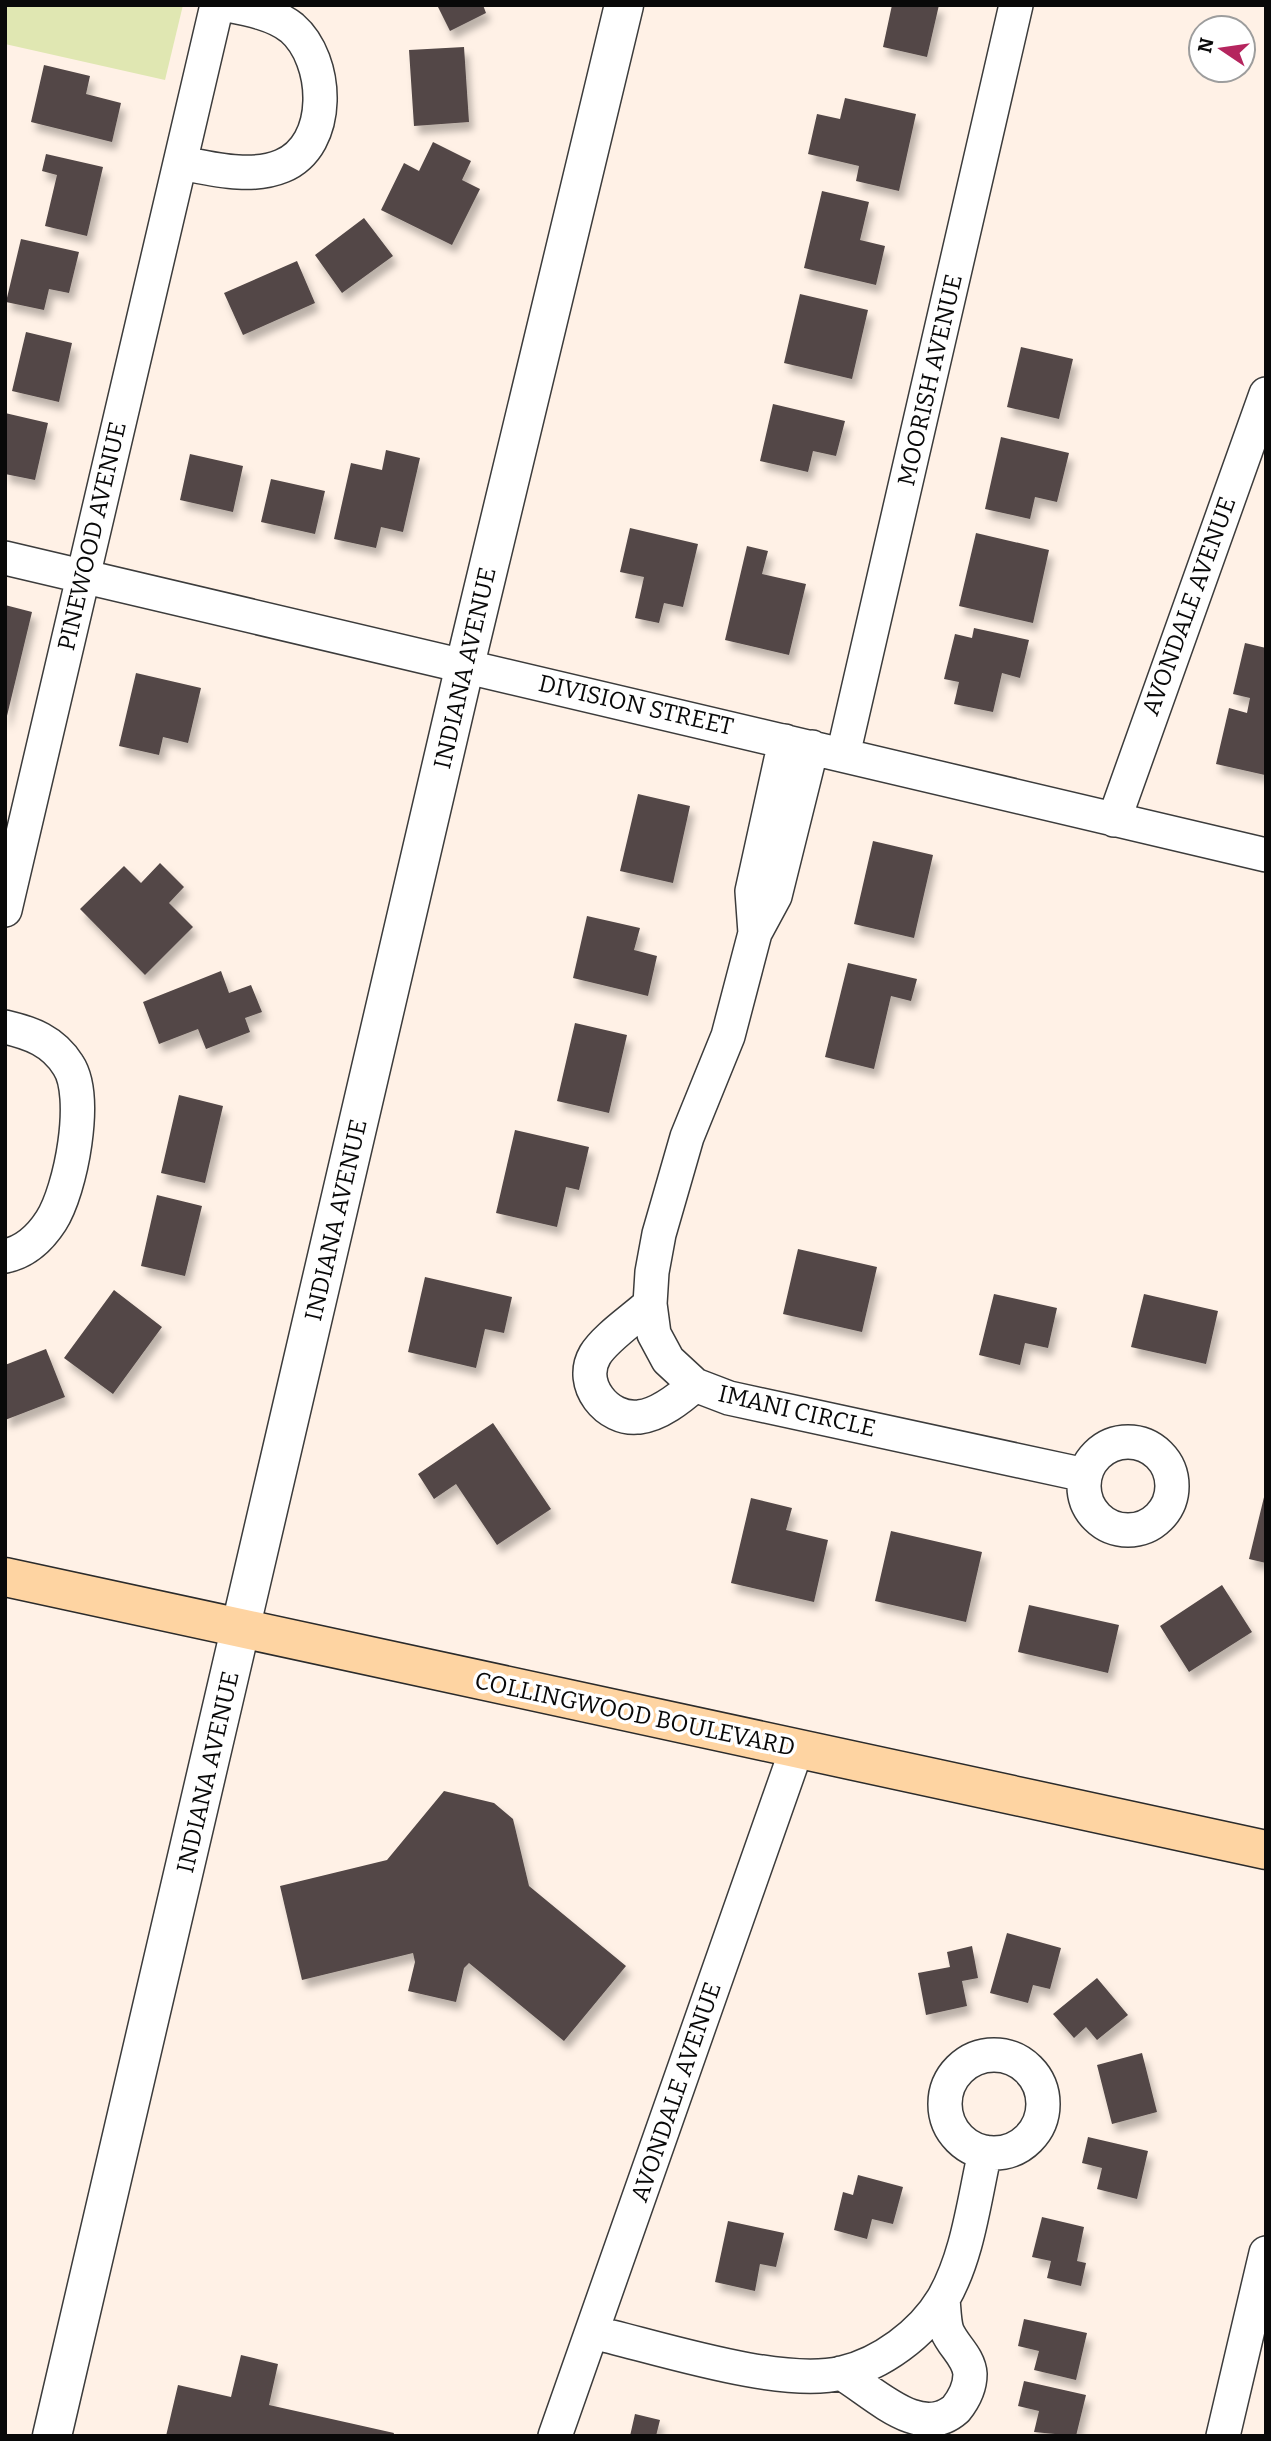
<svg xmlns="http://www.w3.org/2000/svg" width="1271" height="2441" font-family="Bitter,serif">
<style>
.green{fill:#e0e7b2}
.building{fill:#524746;filter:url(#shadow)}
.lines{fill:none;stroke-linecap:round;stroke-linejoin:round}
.minor-casing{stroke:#3c3c3c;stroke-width:36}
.tertiary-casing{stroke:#3c3c3c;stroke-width:41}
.secondary-casing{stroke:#2b2b2b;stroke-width:41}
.minor{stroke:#fff;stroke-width:33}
.tertiary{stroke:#fff;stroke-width:38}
.secondary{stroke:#fed4a2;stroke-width:38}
.labels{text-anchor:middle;stroke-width:7;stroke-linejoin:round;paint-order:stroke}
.street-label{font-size:24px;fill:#090909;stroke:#fff}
</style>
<defs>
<filter id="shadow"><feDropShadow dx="4.5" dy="8" stdDeviation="3.5" flood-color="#0004"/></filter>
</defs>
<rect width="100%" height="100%" fill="#fff1e6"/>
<path class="green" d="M 5,5 L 183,5 L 165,80 L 5,44 Z"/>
<path class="building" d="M 437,5 L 483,5 L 486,13 L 450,31 Z
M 892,5 L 939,5 L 927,57 L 883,47 Z
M 464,47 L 469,122 L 414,126 L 409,50 Z
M 44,65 L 90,76 L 86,94 L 121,103 L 112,142 L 31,122 Z
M 845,98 L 916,114 L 899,191 L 856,181 L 859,166 L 808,154 L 817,114 L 840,119 Z
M 433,142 L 471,161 L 462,180 L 480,189 L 452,245 L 381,210 L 404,163 L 419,171 Z
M 46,154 L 103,167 L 87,236 L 45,226 L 57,175 L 42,171 Z
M 822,191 L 869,202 L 860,240 L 885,246 L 876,285 L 804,268 Z
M 364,218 L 393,256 L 342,293 L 315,255 Z
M 21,239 L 79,252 L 69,293 L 49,289 L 44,310 L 6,302 Z
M 297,261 L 315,303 L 243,335 L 224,293 Z
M 800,294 L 868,310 L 852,379 L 784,363 Z
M 26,332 L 72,343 L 59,402 L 12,391 Z
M 1021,347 L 1073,359 L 1059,419 L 1007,407 Z
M 773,404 L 845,421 L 836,456 L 813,451 L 808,472 L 760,461 Z
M 5,413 L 48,423 L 35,480 L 5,474 Z
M 1001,437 L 1069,453 L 1057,502 L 1035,497 L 1030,519 L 985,509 Z
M 386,450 L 420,458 L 403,532 L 381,527 L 376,548 L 334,539 L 351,463 L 382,470 Z
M 190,454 L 243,466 L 233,512 L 180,500 Z
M 271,479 L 325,491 L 315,534 L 261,522 Z
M 630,528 L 698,544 L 683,607 L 664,603 L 659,623 L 635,618 L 644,577 L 620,572 Z
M 976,533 L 1049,550 L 1033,623 L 959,606 Z
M 747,546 L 768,551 L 762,574 L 806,584 L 789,655 L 725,640 Z
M 5,605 L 32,612 L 6,720 L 5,720 Z
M 974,628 L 1029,640 L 1020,678 L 1002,673 L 993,712 L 954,704 L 959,682 L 944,679 L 955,634 L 972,638 Z
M 1245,643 L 1266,648 L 1265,775 L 1216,764 L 1229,708 L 1247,713 L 1250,698 L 1233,694 Z
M 136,673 L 201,688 L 188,743 L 163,737 L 159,755 L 119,746 Z
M 638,794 L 690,806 L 673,883 L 620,871 Z
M 873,841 L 933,855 L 914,938 L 854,924 Z
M 160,863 L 184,887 L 169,903 L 193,927 L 145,975 L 80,909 L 124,866 L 141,883 Z
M 587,916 L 640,928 L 634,950 L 657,956 L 648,996 L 573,978 Z
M 848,963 L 917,979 L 911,1001 L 891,996 L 874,1069 L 825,1057 Z
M 221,971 L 229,993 L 251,985 L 262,1012 L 245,1018 L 250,1032 L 206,1049 L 198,1029 L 159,1044 L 143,1002 Z
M 575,1023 L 627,1035 L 609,1113 L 557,1101 Z
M 179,1095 L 223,1106 L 205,1183 L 161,1173 Z
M 515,1130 L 589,1147 L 579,1190 L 566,1187 L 557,1227 L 496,1213 Z
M 157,1195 L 202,1206 L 185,1276 L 141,1266 Z
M 798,1249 L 877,1267 L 862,1332 L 783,1314 Z
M 425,1277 L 512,1297 L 504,1333 L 485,1329 L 476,1368 L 408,1352 Z
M 114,1290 L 162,1327 L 113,1394 L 64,1358 Z
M 994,1294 L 1057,1308 L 1048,1348 L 1025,1343 L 1020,1365 L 979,1355 Z
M 1144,1294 L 1218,1311 L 1206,1364 L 1131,1347 Z
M 46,1349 L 65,1397 L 5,1420 L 5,1365 Z
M 493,1423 L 551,1509 L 497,1545 L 456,1484 L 434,1499 L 418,1474 Z
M 1265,1493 L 1266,1493 L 1266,1563 L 1249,1559 Z
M 751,1498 L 792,1508 L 786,1530 L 828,1540 L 814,1602 L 731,1583 Z
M 891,1531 L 982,1552 L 966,1622 L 875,1601 Z
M 1222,1585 L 1252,1632 L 1189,1672 L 1160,1626 Z
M 1029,1605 L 1119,1625 L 1108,1673 L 1018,1652 Z
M 444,1791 L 494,1803 L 513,1819 L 529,1886 L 626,1966 L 564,2041 L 469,1963 L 464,1968 L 456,2002 L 408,1991 L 415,1962 L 413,1953 L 302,1980 L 280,1886 L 387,1860 Z
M 1007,1933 L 1061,1948 L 1050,1989 L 1033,1985 L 1028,2003 L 990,1993 Z
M 972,1946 L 978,1978 L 962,1981 L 967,2006 L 926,2015 L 918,1973 L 950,1967 L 947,1952 Z
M 1097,1978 L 1128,2015 L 1097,2040 L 1086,2027 L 1074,2038 L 1053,2014 Z
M 1142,2053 L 1157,2112 L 1112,2124 L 1097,2065 Z
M 1088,2137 L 1148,2151 L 1137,2199 L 1097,2189 L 1102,2168 L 1082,2163 Z
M 858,2175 L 903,2187 L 893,2224 L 872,2219 L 867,2239 L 834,2230 L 843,2192 L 853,2195 Z
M 1042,2217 L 1084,2227 L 1077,2261 L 1086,2263 L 1081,2286 L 1047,2278 L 1051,2261 L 1032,2257 Z
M 728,2221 L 784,2233 L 776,2267 L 760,2264 L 755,2291 L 715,2282 Z
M 1024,2319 L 1087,2333 L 1076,2380 L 1034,2370 L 1039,2351 L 1018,2346 Z
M 241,2355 L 278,2364 L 269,2405 L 394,2433 L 393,2436 L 166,2436 L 178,2385 L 231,2397 Z
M 1024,2381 L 1086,2395 L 1076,2436 L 1034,2432 L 1039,2411 L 1018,2406 Z
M 635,2414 L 660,2420 L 656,2436 L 630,2436 Z"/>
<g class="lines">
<defs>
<path id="minor" d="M 181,163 C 213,169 251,179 282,166 C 333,145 329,60 292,28 C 275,14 248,9 227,5
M 5,558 L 1266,855
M 812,747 L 775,896 L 755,933 L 728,1036 L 687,1137 L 659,1234 L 652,1272 L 650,1304 L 654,1334 L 668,1360 L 695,1385 L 729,1398 L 1085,1475
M 843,755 L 1016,5
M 1114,820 L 1266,394
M 5,910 L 217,5
M 755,933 L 752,891 L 785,741
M 5,1027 C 31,1033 53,1041 68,1065 C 89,1096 71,1190 51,1221 C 40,1238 25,1252 5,1256
M 650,1304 C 635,1318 605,1338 595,1355 C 578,1384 607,1421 639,1417 C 659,1415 680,1398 695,1385
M1084 1486a44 44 0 1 1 88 0a44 44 0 1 1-88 0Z
M945 2104a49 49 0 1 1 98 0a49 49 0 1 1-98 0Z
M 592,2332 C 657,2347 780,2388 842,2373 C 881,2364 922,2334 943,2299 C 968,2256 974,2200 985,2152
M 841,2373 C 874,2392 920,2441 956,2409 C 964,2399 970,2388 970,2374 C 969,2357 953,2346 947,2331 C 944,2322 944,2309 943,2299
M 555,2436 L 797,1748
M 1223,2436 L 1266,2253"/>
<path id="tertiary" d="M 52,2436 L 465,665 L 624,5"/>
<path id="secondary" d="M 5,1577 L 1266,1850"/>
</defs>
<use href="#minor" class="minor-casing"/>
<use href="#tertiary" class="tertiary-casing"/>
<use href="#secondary" class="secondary-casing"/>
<use href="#minor" class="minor"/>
<use href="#tertiary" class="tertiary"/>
<use href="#secondary" class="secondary"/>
</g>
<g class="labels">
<g class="street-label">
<text transform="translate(930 380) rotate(-77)" y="8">MOORISH AVENUE</text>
<text transform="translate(92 536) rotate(-77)" y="8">PINEWOOD AVENUE</text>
<text transform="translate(1189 606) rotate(-70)" y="8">AVONDALE AVENUE</text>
<text transform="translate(465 668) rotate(-77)" y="8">INDIANA AVENUE</text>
<text transform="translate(636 705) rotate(13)" y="8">DIVISION STREET</text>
<text transform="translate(336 1220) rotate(-77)" y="8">INDIANA AVENUE</text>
<text transform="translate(797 1411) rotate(13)" y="8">IMANI CIRCLE</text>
<text transform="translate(635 1714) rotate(12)" y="8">COLLINGWOOD BOULEVARD</text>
<text transform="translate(208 1772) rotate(-77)" y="8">INDIANA AVENUE</text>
<text transform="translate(676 2092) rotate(-71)" y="8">AVONDALE AVENUE</text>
</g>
</g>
<rect width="1271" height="2441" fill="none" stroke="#090909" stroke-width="14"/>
<g transform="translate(1222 49) rotate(283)"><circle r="33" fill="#ffffff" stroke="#9d9d9d" stroke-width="2"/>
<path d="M0-5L12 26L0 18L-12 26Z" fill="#b5255e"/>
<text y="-10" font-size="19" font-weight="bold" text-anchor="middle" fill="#090909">N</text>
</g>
</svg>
